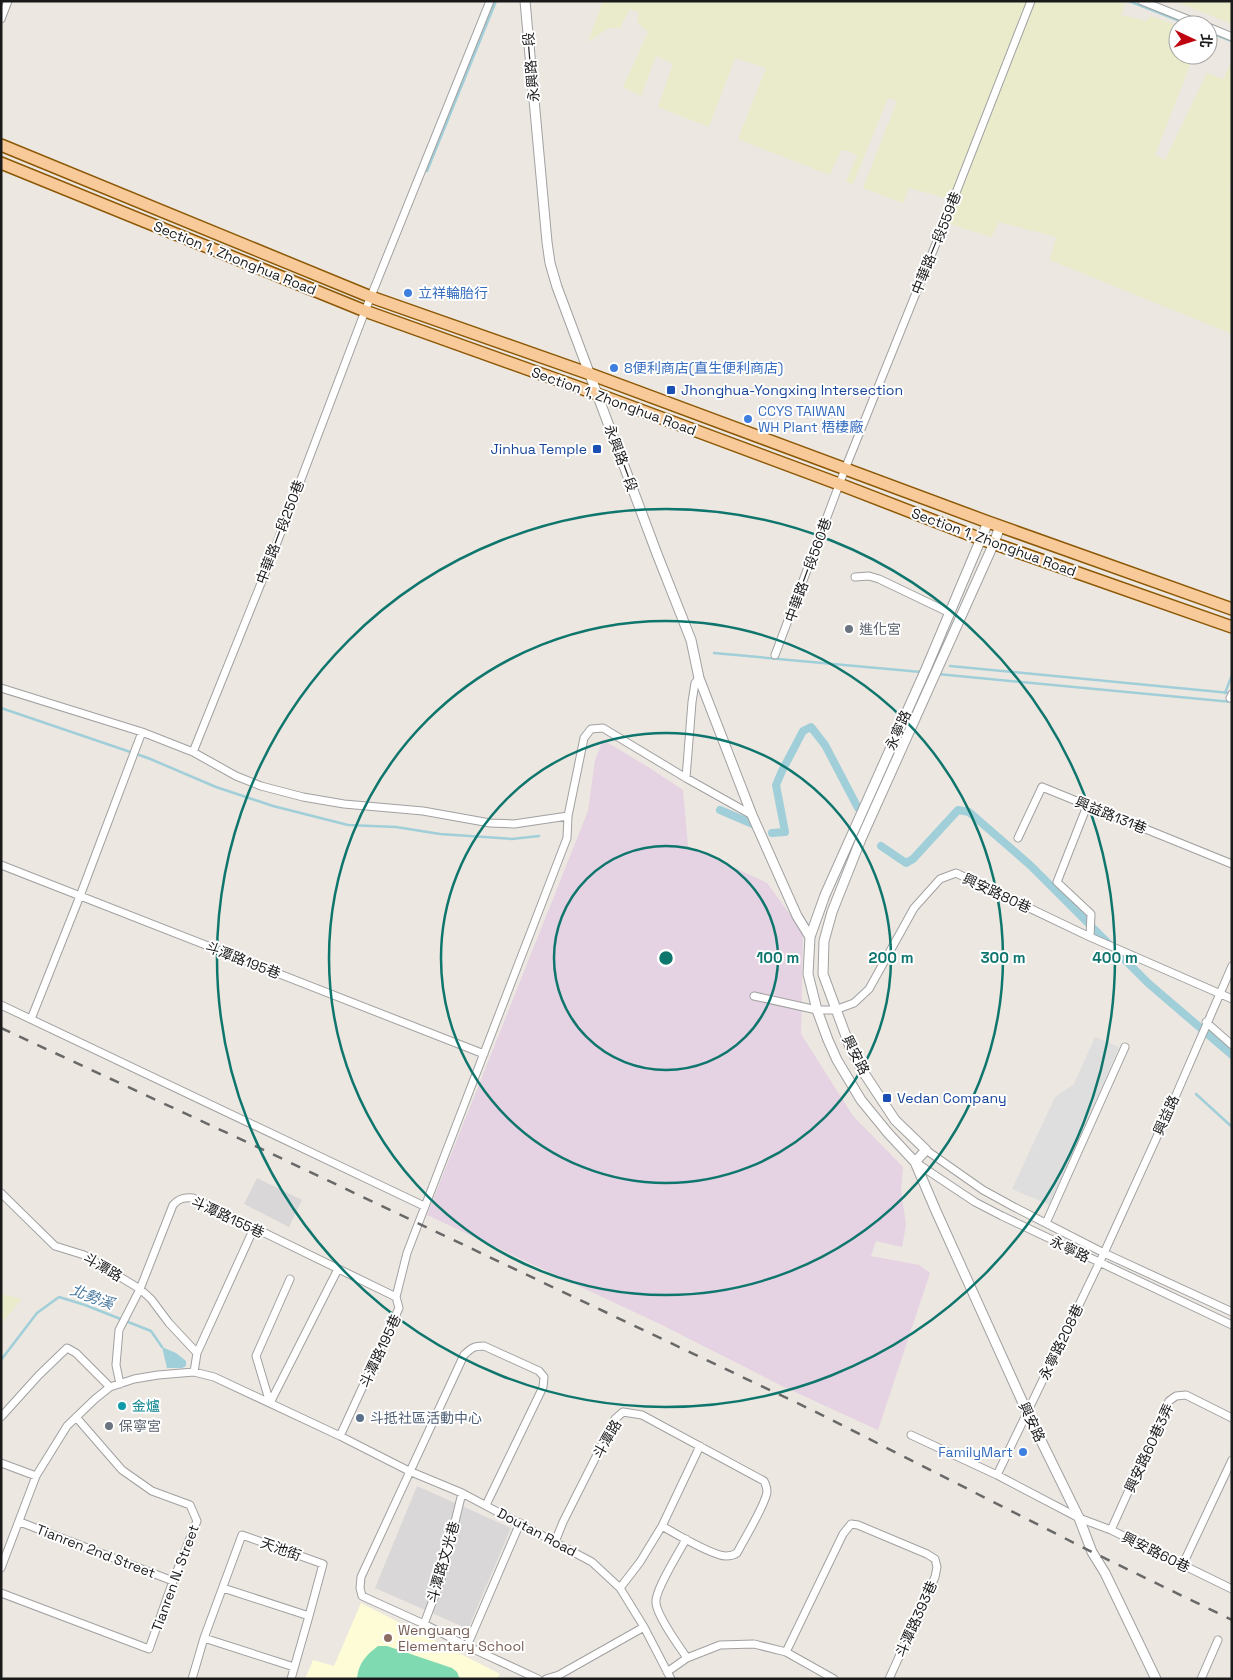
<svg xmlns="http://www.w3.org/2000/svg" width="1233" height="1680" font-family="'Space Grotesk','Noto Sans TC',sans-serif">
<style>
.residential{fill:#d9d7d7}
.industrial{fill:#e5d2e2}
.education{fill:#fefcd7}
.farmland{fill:#eaebcb}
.pitch{fill:#7fdab2}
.parking{fill:#dedede}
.water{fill:#a1cfd9}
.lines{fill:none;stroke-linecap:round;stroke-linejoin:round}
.stream{stroke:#a1cfd9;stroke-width:2.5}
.canal{stroke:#a1cfd9;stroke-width:8}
.minor-casing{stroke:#a1a1a1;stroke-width:9}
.tertiary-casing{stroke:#a1a1a1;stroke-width:11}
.primary-casing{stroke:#8c5805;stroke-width:14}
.minor{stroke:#fff;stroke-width:7}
.tertiary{stroke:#fff;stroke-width:9}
.primary{stroke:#f8ca99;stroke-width:11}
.rail{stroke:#686868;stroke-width:2.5;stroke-dasharray:10 10;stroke-linecap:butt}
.ring{fill:none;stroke:#0f766e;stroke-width:2.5}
.shop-dot{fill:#3f7fe0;stroke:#fff;stroke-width:2}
.transit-dot{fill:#1a4fb4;stroke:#fff;stroke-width:2}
.worship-dot{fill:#6b7280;stroke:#fff;stroke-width:2}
.culture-dot{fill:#0f9aa8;stroke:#fff;stroke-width:2}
.service-dot{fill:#5c6f8a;stroke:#fff;stroke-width:2}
.education-dot{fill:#8d6e63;stroke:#fff;stroke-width:2}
.labels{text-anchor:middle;stroke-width:4;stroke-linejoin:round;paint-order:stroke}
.street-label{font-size:14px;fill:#1a1a1a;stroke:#fff}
.shop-label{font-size:14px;fill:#366cbe;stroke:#fff;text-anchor:start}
.transit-label{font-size:14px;fill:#164399;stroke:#fff;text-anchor:start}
.worship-label{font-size:14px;fill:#5b616d;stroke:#fff;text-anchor:start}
.culture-label{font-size:14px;fill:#0d838f;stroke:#fff;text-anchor:start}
.service-label{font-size:14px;fill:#4e5e75;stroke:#fff;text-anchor:start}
.education-label{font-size:14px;fill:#785e54;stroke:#fff;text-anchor:start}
.water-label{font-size:15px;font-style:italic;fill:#48789f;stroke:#fff}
.centre{fill:#0f766e;stroke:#fff;stroke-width:2.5}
.ring-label{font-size:15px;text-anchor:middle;font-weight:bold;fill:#0f766e;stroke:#fff;stroke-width:4;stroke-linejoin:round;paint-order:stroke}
</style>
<rect width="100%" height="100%" fill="#ece7e0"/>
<path class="residential" d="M 257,1178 L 302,1200 L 289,1227 L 244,1204 Z
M 417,1486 L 511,1528 L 468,1629 L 375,1588 Z"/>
<path class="industrial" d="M 603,740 L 648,767 L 683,790 L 688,846 L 767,883 L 803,932 L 801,1034 L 853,1116 L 903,1167 L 901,1190 L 906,1225 L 902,1247 L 876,1241 L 871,1256 L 919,1265 L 930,1273 L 878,1430 L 784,1387 L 662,1325 L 427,1215 L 588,811 L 595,760 Z"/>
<path class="education" d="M 361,1603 L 500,1674 L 497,1679 L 305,1679 L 313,1660 L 334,1666 Z"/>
<path class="farmland" d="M 603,1 L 1118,1 L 1125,4 L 1121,15 L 1146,21 L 1151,16 L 1178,26 L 1178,55 L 1194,55 L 1155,155 L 1165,160 L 1207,73 L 1223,79 L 1232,61 L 1232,182 L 1229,190 L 1232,192 L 1232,334 L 1050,260 L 1056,237 L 999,222 L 991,237 L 947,223 L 957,201 L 909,188 L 903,203 L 863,188 L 897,101 L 888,98 L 853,184 L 846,182 L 857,156 L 849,151 L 841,150 L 830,175 L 738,139 L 766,68 L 735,58 L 709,127 L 658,107 L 673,64 L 656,56 L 641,96 L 623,87 L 648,32 L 637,22 L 639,13 L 630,9 L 620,28 L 608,28 L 588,42 Z
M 1174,1 L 1232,1 L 1232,24 Z
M 1,1294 L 22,1299 L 1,1324 Z"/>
<path class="pitch" d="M 378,1646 L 387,1646 L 452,1668 L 457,1672 L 460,1679 L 357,1679 C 358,1664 366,1655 378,1646 Z"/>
<path class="parking" d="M 1095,1037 L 1119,1047 L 1050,1205 L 1012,1189 L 1055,1097 L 1074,1084 Z"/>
<path class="water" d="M 162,1347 L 176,1353 L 186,1361 L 186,1366 L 182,1368 L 167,1368 Z"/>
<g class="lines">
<path class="stream" d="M 1129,1 L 1190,25
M 1208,32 L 1232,41
M 427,171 L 496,1
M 714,653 L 921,672
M 950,666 L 1230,693
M 927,673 L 1232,702
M 1225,693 L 1232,675
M 1,708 L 148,758 L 216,787 L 273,806 L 348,825 L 396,827 L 440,834 L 512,839 L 539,836
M 1196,1094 L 1232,1127
M 1,1360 L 37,1313 L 59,1297 L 85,1305 L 151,1331 L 162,1347"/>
<path class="canal" d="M 720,810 L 755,825
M 772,833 L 785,832 L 776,785 L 782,771 L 803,731 L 811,727 L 825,745 L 858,808
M 881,846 L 906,863 L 913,859 L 958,810 L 969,812 L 1030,865 L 1148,983 L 1232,1055"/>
<defs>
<path id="minor" d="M 1142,1 L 1202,25
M 1,19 L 8,1
M 1208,27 L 1232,37
M 855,577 L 869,576 L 879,579 L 950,613
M 775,655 L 845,469 L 941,231 L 1031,1
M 1,688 L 142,732 L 193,752 L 236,776 L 261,786 L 303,797 L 344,804 L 423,811 L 490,823 L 514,824 L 568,816 L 584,738 L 591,729 L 603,728 L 686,778 L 752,815
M 1230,698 L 1232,694
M 193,752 L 270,561 L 365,311 L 490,1
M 686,778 L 692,702 L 695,683 L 699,678
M 1087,806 L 1057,882 L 1091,914 L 1090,937
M 1018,838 L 1042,787 L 1232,864
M 1,865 L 484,1054
M 754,996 L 817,1010 L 835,1010 L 854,1003 L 869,989 L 914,908 L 940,879 L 956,873 L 1090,937 L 1232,999
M 1,1005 L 424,1206
M 31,1019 L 80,896 L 142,732
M 1206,1022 L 1232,1045
M 926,1150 L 983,1190 L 1014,1207 L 1104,1253 L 1232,1312
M 915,1162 L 975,1202 L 1002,1216 L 1232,1325
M 1,1193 L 55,1246 L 84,1255 L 140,1289 L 151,1299 L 169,1323 L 197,1353 L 194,1372
M 1046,1223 L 1125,1047
M 197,1353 L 254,1228
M 120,1384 L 116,1365 L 119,1330 L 140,1289 L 173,1205 C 179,1198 185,1197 193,1198 L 396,1297
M 270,1403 L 338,1269
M 270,1403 L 256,1356 L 290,1279
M 1,1417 L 39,1375 L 67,1348 L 76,1353 L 110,1387
M 911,1435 L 997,1475 L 1079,1518 L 1111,1530 L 1232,1589
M 340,1436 L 399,1308 L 396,1297 L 407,1253 L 567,838 L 568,816
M 1,1463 L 36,1476
M 997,1475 L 1104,1253 L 1176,1095 L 1232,966
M 486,1505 L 543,1387 L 544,1377 L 539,1371 L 484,1346 C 474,1346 471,1348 464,1355 L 361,1577 L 360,1588 L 362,1596 L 424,1624 L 467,1646 L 538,1679
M 20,1522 L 173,1581
M 1111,1530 L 1169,1401 L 1176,1396 L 1186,1395 L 1232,1418
M 686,1539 C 680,1551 654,1591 656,1603 C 657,1616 679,1646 687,1658
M 555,1542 L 563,1522 L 615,1419 L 623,1412 L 642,1415 L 764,1481 C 766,1485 767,1488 767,1492 C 765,1506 744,1539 737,1553 C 734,1555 730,1556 726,1556 C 714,1556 674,1533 662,1526
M 1183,1564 L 1232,1460
M 1,1568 L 36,1476 L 67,1426 L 95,1399 L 110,1387 L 134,1379 L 158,1375 L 194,1372 L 214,1377 L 340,1436 L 409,1471 L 462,1493 L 592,1562 L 620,1588 L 644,1627 L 671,1679
M 223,1588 L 309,1616 L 291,1679
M 620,1588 L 640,1562 L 662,1526 L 700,1446
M 1,1593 L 149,1649 L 173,1581 L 197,1521 L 190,1505 L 152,1491 L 122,1470 L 76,1417
M 424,1624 L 441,1579 L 462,1493
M 204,1638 L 294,1667
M 467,1646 L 520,1523
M 786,1652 L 843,1534 L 851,1524 L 858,1525 L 927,1554 L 935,1559 L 937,1567 L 935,1577 L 889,1679
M 667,1672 L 687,1658 L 720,1645 L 754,1644 L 786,1652 L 834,1679
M 192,1679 L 204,1638 L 242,1535 L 323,1564 L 309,1616
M 546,1679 L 559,1675 L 644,1627
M 1201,1679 L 1218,1640"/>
<path id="tertiary" d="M 525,1 L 547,242 L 550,263 L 557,287 L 657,554 L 691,640 L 699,678 L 752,815 L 797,916 L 810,937 L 808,974 L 817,1010 L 828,1040 L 837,1060 L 861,1100 L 888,1133 L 915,1162 L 936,1211 L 1027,1412 L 1079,1518 L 1092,1552 L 1105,1573 L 1156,1679
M 810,937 L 825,895 L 926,669 L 988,522
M 915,1162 L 926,1150 L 895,1120 L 862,1070 L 850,1047 L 823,974 L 824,941 L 832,912 L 861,839 L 994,543 L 1000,526"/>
<path id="primary" d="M 1,145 L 371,297 L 590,374 L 988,522 L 1232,609
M 1,163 L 365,311 L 597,394 L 839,484 L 981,539 L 1232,627"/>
</defs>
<use href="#minor" class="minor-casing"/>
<use href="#tertiary" class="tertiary-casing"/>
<use href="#primary" class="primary-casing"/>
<use href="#minor" class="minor"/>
<use href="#tertiary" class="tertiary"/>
<use href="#primary" class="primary"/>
<path class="rail" d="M 1,1028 L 251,1144 L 814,1411 L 1092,1552 L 1232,1620"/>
</g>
<g class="ring">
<circle cx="666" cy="958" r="112"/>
<circle cx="666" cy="958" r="225"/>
<circle cx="666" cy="958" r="337"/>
<circle cx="666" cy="958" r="449"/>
</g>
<g class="shop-dot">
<circle cx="408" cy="293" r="5"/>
<circle cx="614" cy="368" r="5"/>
<circle cx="748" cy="419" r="5"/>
<circle cx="1023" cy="1452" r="5"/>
</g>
<g class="transit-dot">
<rect x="666" y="385" width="10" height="10" rx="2.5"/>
<rect x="592" y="444" width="10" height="10" rx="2.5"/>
<rect x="882" y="1093" width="10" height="10" rx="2.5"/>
</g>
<g class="worship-dot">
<circle cx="849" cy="629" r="5"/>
<circle cx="109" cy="1426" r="5"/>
</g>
<circle class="culture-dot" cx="122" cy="1406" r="5"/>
<circle class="service-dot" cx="360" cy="1418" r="5"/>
<circle class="education-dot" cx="388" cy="1638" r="5"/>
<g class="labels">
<g class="street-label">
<text transform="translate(531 67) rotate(-95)" y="5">永興路一段</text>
<text transform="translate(936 243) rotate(-68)" y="5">中華路一段559巷</text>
<text transform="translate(235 258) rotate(22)" y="5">Section 1, Zhonghua Road</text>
<text transform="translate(614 401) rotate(20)" y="5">Section 1, Zhonghua Road</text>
<text transform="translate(621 458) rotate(70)" y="5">永興路一段</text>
<text transform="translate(280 532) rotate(-69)" y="5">中華路一段250巷</text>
<text transform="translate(994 542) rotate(20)" y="5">Section 1, Zhonghua Road</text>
<text transform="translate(808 570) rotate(-70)" y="5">中華路一段560巷</text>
<text transform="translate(898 730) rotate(-66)" y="5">永寧路</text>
<text transform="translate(1111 815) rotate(22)" y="5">興益路131巷</text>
<text transform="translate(997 893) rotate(25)" y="5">興安路80巷</text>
<text transform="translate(243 960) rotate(21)" y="5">斗潭路195巷</text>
<text transform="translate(856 1055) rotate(63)" y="5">興安路</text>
<text transform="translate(1166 1115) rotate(-66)" y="5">興益路</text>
<text transform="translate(228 1217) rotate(25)" y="5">斗潭路155巷</text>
<text transform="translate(1070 1249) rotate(26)" y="5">永寧路</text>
<text transform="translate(103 1267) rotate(30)" y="5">斗潭路</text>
<text transform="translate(1061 1342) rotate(-64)" y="5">永寧路208巷</text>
<text transform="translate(380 1351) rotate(-65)" y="5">斗潭路195巷</text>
<text transform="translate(1032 1422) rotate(65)" y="5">興安路</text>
<text transform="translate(607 1439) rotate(-60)" y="5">斗潭路</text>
<text transform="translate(1149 1448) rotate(-65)" y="5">興安路60巷3弄</text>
<text transform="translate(537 1532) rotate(28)" y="5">Doutan Road</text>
<text transform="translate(281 1549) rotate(20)" y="5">天池街</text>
<text transform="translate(96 1551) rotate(21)" y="5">Tianren 2nd Street</text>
<text transform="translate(1156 1552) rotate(26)" y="5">興安路60巷</text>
<text transform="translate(443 1562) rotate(-74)" y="5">斗潭路文光巷</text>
<text transform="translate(175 1578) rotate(-70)" y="5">Tianren N. Street</text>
<text transform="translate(916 1619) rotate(-66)" y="5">斗潭路393巷</text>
</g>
<g class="shop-label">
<text x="418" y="298">立祥輪胎行</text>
<text x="624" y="373">8便利商店(直生便利商店)</text>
<text x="758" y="416">CCYS TAIWAN<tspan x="758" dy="16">WH Plant 梧棲廠</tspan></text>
<text x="1013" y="1457" text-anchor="end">FamilyMart</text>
</g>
<g class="transit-label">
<text x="681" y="395">Jhonghua-Yongxing Intersection</text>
<text x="587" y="454" text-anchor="end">Jinhua Temple</text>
<text x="897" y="1103">Vedan Company</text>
</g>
<g class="worship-label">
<text x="859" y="634">進化宮</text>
<text x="119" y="1431">保寧宮</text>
</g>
<g class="culture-label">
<text x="132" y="1411">金爐</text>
</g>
<g class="service-label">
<text x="370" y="1423">斗抵社區活動中心</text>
</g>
<g class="education-label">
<text x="398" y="1635">Wenguang<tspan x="398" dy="16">Elementary School</tspan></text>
</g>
<g class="water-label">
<text transform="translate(92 1297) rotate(20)" y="5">北勢溪</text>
</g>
</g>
<circle cx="666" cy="958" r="8" class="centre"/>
<g class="ring-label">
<text x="778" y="963">100 m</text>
<text x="891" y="963">200 m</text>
<text x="1003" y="963">300 m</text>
<text x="1115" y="963">400 m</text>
</g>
<rect width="1233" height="1680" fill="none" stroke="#1a1a1a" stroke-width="5"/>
<g transform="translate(1193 40) rotate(94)"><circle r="24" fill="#ffffff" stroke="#a3a3a3"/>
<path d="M0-4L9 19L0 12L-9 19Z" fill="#bf0610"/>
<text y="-8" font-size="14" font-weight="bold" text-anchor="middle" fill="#1a1a1a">北</text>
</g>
</svg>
